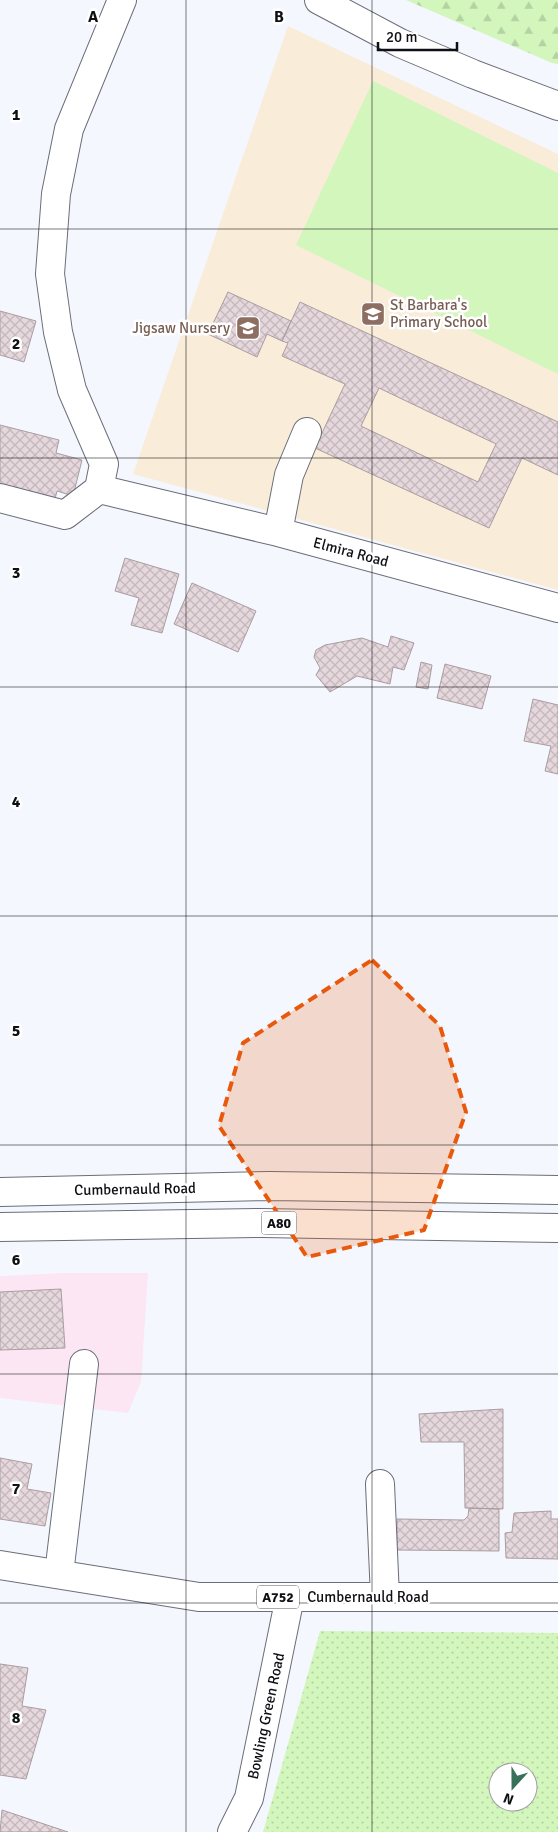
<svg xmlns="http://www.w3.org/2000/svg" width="558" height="1832" font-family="Signika,sans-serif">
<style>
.industrial{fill:#fde6f3}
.education{fill:#f9ecd8}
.grass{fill:url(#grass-dots);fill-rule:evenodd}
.forest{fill:url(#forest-firs)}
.pitch{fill:#d3f6bd}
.building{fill:url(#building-cross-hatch);stroke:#aa9da2;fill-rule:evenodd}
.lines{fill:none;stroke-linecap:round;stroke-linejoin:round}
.minor-casing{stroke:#6a6e78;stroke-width:30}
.major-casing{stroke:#6a6e78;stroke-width:30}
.minor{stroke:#fff;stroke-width:28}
.major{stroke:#fff;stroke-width:28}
.marked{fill:#e8590c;fill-opacity:0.2;stroke:#e8590c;stroke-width:4;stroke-dasharray:10 6;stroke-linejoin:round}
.grid{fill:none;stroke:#0f1014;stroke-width:1;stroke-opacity:0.55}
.labels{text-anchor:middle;stroke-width:5;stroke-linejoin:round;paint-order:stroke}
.shield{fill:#fff;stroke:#57585a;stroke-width:1}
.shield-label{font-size:14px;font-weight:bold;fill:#0f1014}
.education-label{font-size:15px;fill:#785e54;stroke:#fff;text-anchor:start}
.street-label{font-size:15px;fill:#0f1014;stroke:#fff}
.grid-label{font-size:16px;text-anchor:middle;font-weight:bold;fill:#0f1014;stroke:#fff;stroke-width:5;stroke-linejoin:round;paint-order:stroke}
</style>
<defs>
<pattern id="grass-dots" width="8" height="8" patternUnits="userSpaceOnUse" patternTransform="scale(1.25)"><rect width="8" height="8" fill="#d3f6bd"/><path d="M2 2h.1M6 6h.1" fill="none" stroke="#b4d2a2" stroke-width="1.8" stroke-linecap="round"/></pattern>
<pattern id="forest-firs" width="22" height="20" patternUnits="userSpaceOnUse" patternTransform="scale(1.25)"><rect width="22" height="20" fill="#d3f6bd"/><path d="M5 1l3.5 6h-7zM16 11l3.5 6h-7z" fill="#b4d2a2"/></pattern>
<pattern id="building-cross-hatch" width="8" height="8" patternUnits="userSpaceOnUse" patternTransform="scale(1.25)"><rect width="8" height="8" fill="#e5d7dc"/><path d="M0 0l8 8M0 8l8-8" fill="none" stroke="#c3b8bc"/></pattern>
</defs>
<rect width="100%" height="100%" fill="#f5f7fe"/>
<path class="industrial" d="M 65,1273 L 148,1273 L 141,1382 L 128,1413 L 0,1398 L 0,1276 Z"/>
<path class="education" d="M 288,26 L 558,154 L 558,590 L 133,474 Z"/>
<path class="grass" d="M 320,1631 L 558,1633 L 558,1832 L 263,1832 ZM 498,1772 L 528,1772 L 528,1802 L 498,1802 Z"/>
<path class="forest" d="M 406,0 L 558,0 L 558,64 L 552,63 Z"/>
<path class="pitch" d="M 373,81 L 558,173 L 558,374 L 296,245 Z"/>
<path class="building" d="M 228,292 L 291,321 L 282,341 L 267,334 L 257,357 L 208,334 Z
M 300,302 L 558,422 L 558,475 L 522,458 L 489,528 L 315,448 L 345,384 L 282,356 L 288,343 L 282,341 ZM 379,388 L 496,444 L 478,482 L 361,426 Z
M 0,311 L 36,321 L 24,362 L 0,355 Z
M 0,425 L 59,440 L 56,453 L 82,460 L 73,496 L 57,491 L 54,503 L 0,489 Z
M 125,558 L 179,574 L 162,633 L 131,625 L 139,598 L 115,591 Z
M 192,583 L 256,611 L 238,652 L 174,624 Z
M 391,636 L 414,643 L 404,670 L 393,667 L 390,684 L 357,676 L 330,692 L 316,675 L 320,668 L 314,657 L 316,650 L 325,645 L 362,638 L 388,647 Z
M 421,662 L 432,665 L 428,689 L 416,687 Z
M 445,664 L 491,676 L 482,709 L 437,698 Z
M 533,699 L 558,705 L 558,774 L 545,771 L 551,746 L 524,741 Z
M 61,1289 L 65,1348 L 0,1350 L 0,1292 Z
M 503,1409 L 503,1509 L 465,1508 L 464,1442 L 421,1442 L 419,1414 Z
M 0,1458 L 32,1464 L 27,1489 L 51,1493 L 45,1526 L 0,1519 Z
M 469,1508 L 499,1509 L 499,1551 L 397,1550 L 397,1519 L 464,1520 L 468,1516 Z
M 551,1511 L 551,1519 L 558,1519 L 558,1559 L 506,1558 L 505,1533 L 512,1532 L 514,1513 Z
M 0,1664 L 28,1668 L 22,1706 L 46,1710 L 26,1779 L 0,1775 Z
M 2,1810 L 68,1832 L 0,1832 Z"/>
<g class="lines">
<defs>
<path id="minor" d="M 122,0 L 69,129 L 56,194 L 50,274 L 58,332 L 72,390 L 104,464 L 99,489 L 278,532 L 558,608
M 0,498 L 65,515 L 99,489
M 278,532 L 289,475 L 307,432
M 380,1484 L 385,1597
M 59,1574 L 84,1364
M 232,1832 L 249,1798 L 290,1597"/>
<path id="major" d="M 319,0 L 400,43 L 473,74 L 558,106
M 0,1192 L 269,1186 L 558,1190
M 0,1227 L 262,1223 L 558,1228
M 0,1565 L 199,1597 L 558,1597"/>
</defs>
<use href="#minor" class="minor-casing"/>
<use href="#major" class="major-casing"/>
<use href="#minor" class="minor"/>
<use href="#major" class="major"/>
</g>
<path class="marked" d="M 372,960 L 440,1026 L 466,1112 L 424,1230 L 307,1257 L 219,1126 L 243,1043 Z"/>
<path class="grid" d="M 186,0 L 186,1832M 372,0 L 372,1832M 0,229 L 558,229M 0,458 L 558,458M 0,687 L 558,687M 0,916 L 558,916M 0,1145 L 558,1145M 0,1374 L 558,1374M 0,1603 L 558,1603"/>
<defs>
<symbol id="school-square" viewBox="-11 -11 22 22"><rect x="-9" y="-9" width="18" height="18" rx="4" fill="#8d6e63" stroke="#fff"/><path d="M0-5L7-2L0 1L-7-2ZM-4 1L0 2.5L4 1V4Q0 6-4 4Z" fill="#fff"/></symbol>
</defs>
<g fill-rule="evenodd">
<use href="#school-square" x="359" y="300" width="28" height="28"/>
<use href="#school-square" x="234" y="314" width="28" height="28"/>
</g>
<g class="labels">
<g class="shield">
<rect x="261.5" y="1211.5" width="35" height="23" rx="4"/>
<rect x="257" y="1585.5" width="42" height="23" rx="4"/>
</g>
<g class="shield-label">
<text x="279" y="1228">A80</text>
<text x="278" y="1602">A752</text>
</g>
<g class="education-label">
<text x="390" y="310">St Barbara's<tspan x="390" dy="17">Primary School</tspan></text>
<text x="230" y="333" text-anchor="end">Jigsaw Nursery</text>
</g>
<g class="street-label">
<text transform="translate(351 552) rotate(15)" y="5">Elmira Road</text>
<text transform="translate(135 1189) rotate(-1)" y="5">Cumbernauld Road</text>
<text x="368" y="1602">Cumbernauld Road</text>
<text transform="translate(266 1716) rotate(-78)" y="5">Bowling Green Road</text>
</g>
</g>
<g class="grid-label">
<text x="93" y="22">A</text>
<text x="279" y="22">B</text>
<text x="16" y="120">1</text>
<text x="16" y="349">2</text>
<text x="16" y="578">3</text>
<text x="16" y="807">4</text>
<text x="16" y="1036">5</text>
<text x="16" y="1265">6</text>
<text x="16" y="1494">7</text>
<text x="16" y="1723">8</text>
</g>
<g transform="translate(513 1787) rotate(201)"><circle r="24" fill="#ffffff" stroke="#9f9fa1"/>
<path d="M0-4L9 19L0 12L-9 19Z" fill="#387159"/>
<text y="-8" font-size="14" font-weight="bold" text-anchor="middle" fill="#0f1014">N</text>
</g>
<path d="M378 42v8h79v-8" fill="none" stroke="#0f1014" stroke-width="2.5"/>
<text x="386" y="42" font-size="15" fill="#0f1014" stroke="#ffffff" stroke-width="4" paint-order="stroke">20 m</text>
</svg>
